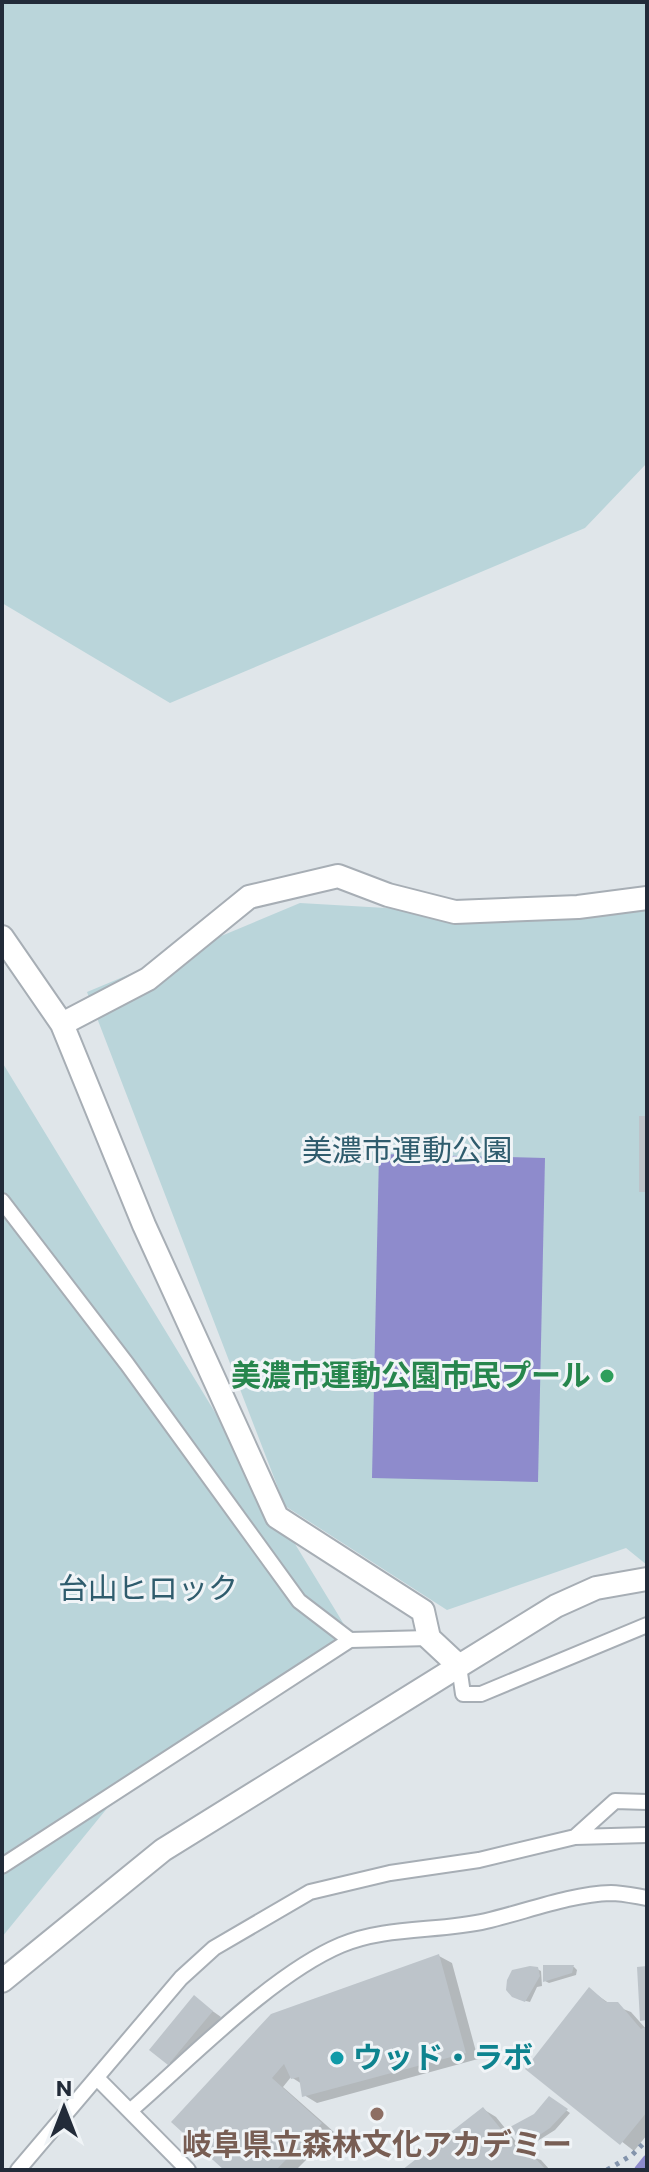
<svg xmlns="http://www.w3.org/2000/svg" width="649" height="2172" font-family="Commissioner,'Noto Sans JP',sans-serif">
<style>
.green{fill:#bad5da}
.water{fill:#8e8bcc}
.shadow{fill:#0003}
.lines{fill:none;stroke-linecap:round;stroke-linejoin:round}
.stream{stroke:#8e8bcc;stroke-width:10}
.building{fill:#bdc4ca}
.service-casing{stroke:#a7aeb5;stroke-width:18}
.minor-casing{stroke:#a7aeb5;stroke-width:26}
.path{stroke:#8394ac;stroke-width:5;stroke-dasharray:4 6;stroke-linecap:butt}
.service{stroke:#fff;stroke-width:14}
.minor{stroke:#fff;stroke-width:22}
.leisure-dot{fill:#2e9e5b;stroke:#f0f4f7;stroke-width:3}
.culture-dot{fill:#0f9aa8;stroke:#f0f4f7;stroke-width:3}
.education-dot{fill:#8d6e63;stroke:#f0f4f7;stroke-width:3}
.labels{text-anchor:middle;stroke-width:6;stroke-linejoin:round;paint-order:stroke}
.park-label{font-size:30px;fill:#2f5c6d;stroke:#f0f4f7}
.leisure-label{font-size:30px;font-weight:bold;fill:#27864d;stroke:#f0f4f7;text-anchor:end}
.culture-label{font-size:30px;font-weight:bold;fill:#0d838f;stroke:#f0f4f7;text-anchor:start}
.education-label{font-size:30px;font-weight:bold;fill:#785e54;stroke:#f0f4f7}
</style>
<rect width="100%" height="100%" fill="#e0e6ea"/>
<path class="green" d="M 2,2 L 647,2 L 647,463 L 585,528 L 170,703 L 2,603 Z
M 647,899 L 647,1565 L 626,1548 L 447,1610 L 285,1506 L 87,992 L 300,903 L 455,912 Z
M 2,1062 L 348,1631 L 131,1779 L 2,1937 Z"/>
<path class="water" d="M 379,1154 L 545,1158 L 538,1482 L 372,1478 Z"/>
<path class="shadow" d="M 439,1956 L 452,1963 L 478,2059 L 317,2103 L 304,2095 L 302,2084 L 291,2077 L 283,2087 L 334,2132 L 296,2170 L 227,2170 L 174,2122 Z
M 545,1967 L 574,1967 L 577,1970 L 576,1975 L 549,1983 L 545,1981 Z
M 537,1969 L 541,1971 L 542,1986 L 537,1987 L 530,2002 L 518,1999 Z
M 590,1990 L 610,2004 L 631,2012 L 647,2030 L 647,2135 L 634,2151 L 528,2069 Z
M 194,1998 L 221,2017 L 178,2069 L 152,2049 Z
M 550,2099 L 570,2113 L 555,2130 L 528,2147 L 524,2144 L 536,2116 Z
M 483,2109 L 496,2117 L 527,2155 L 541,2160 L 550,2170 L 405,2170 Z"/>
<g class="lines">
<path class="stream" d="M 639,2170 L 647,2160"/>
</g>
<path class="building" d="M 639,1116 L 647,1116 L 647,1192 L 639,1192 Z
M 439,1954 L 466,2053 L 302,2097 L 299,2077 L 291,2079 L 284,2064 L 272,2078 L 322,2123 L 276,2170 L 224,2170 L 171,2122 L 271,2014 Z
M 543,1965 L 574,1965 L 572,1973 L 543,1982 Z
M 530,1966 L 538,1967 L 540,1976 L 525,2002 L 512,1997 L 506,1990 L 507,1980 L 512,1970 Z
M 647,1966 L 647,2020 L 640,2021 L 637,1967 Z
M 589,1987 L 606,2002 L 618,2002 L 641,2029 L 647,2026 L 647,2112 L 620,2145 L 525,2069 Z
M 194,1995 L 213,2011 L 168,2065 L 149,2050 Z
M 549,2096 L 568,2109 L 550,2128 L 523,2146 L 510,2127 L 534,2114 Z
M 483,2107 L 523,2156 L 528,2150 L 546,2170 L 402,2170 Z"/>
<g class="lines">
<defs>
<path id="service" d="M 2,1201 L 127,1364 L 299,1601 L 350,1640
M 459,1666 L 463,1694 L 481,1694 L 647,1625
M 575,1837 L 615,1801 L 647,1802
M 2,1866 L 350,1640 L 429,1638
M 97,2078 L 188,2170
M 131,2110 C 189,2060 272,1974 341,1945 C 386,1926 439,1932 486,1921 C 525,1912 570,1894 611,1893 C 622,1893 635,1896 647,1898
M 18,2170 L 181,1978 L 214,1948 L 310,1892 L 390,1873 L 479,1860 L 575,1837 L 647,1835"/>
<path id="minor" d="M 2,937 L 62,1024 L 144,1225 L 277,1517 L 423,1611 L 429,1638 L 459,1666
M 62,1024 L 148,979 L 249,897 L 338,876 L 388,895 L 455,912 L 578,907 L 647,898
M 2,1981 L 163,1850 L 459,1666 L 556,1606 L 596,1588 L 647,1579"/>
</defs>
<use href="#service" class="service-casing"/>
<use href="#minor" class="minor-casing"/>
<path class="path" d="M 607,2170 L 632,2155 L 647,2140"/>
<use href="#service" class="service"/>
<use href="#minor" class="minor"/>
</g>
<circle class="leisure-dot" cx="607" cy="1376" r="8"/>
<circle class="culture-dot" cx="337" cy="2058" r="8"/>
<circle class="education-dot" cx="377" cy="2114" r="8"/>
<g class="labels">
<g class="park-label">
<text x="407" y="1161">美濃市運動公園</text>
<text x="148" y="1599">台山ヒロック</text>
</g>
<g class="leisure-label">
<text x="591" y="1386">美濃市運動公園市民プール</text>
</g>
<g class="culture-label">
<text x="353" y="2068">ウッド・ラボ</text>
</g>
<g class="education-label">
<text x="377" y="2155">岐阜県立森林文化アカデミー</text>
</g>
</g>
<rect width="649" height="2172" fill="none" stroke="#222b39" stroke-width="8"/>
<g transform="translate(64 2108)" stroke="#f0f4f7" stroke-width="6" paint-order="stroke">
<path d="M0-6L14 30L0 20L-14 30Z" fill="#222b39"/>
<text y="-12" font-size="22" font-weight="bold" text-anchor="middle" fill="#222b39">N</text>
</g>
</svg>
